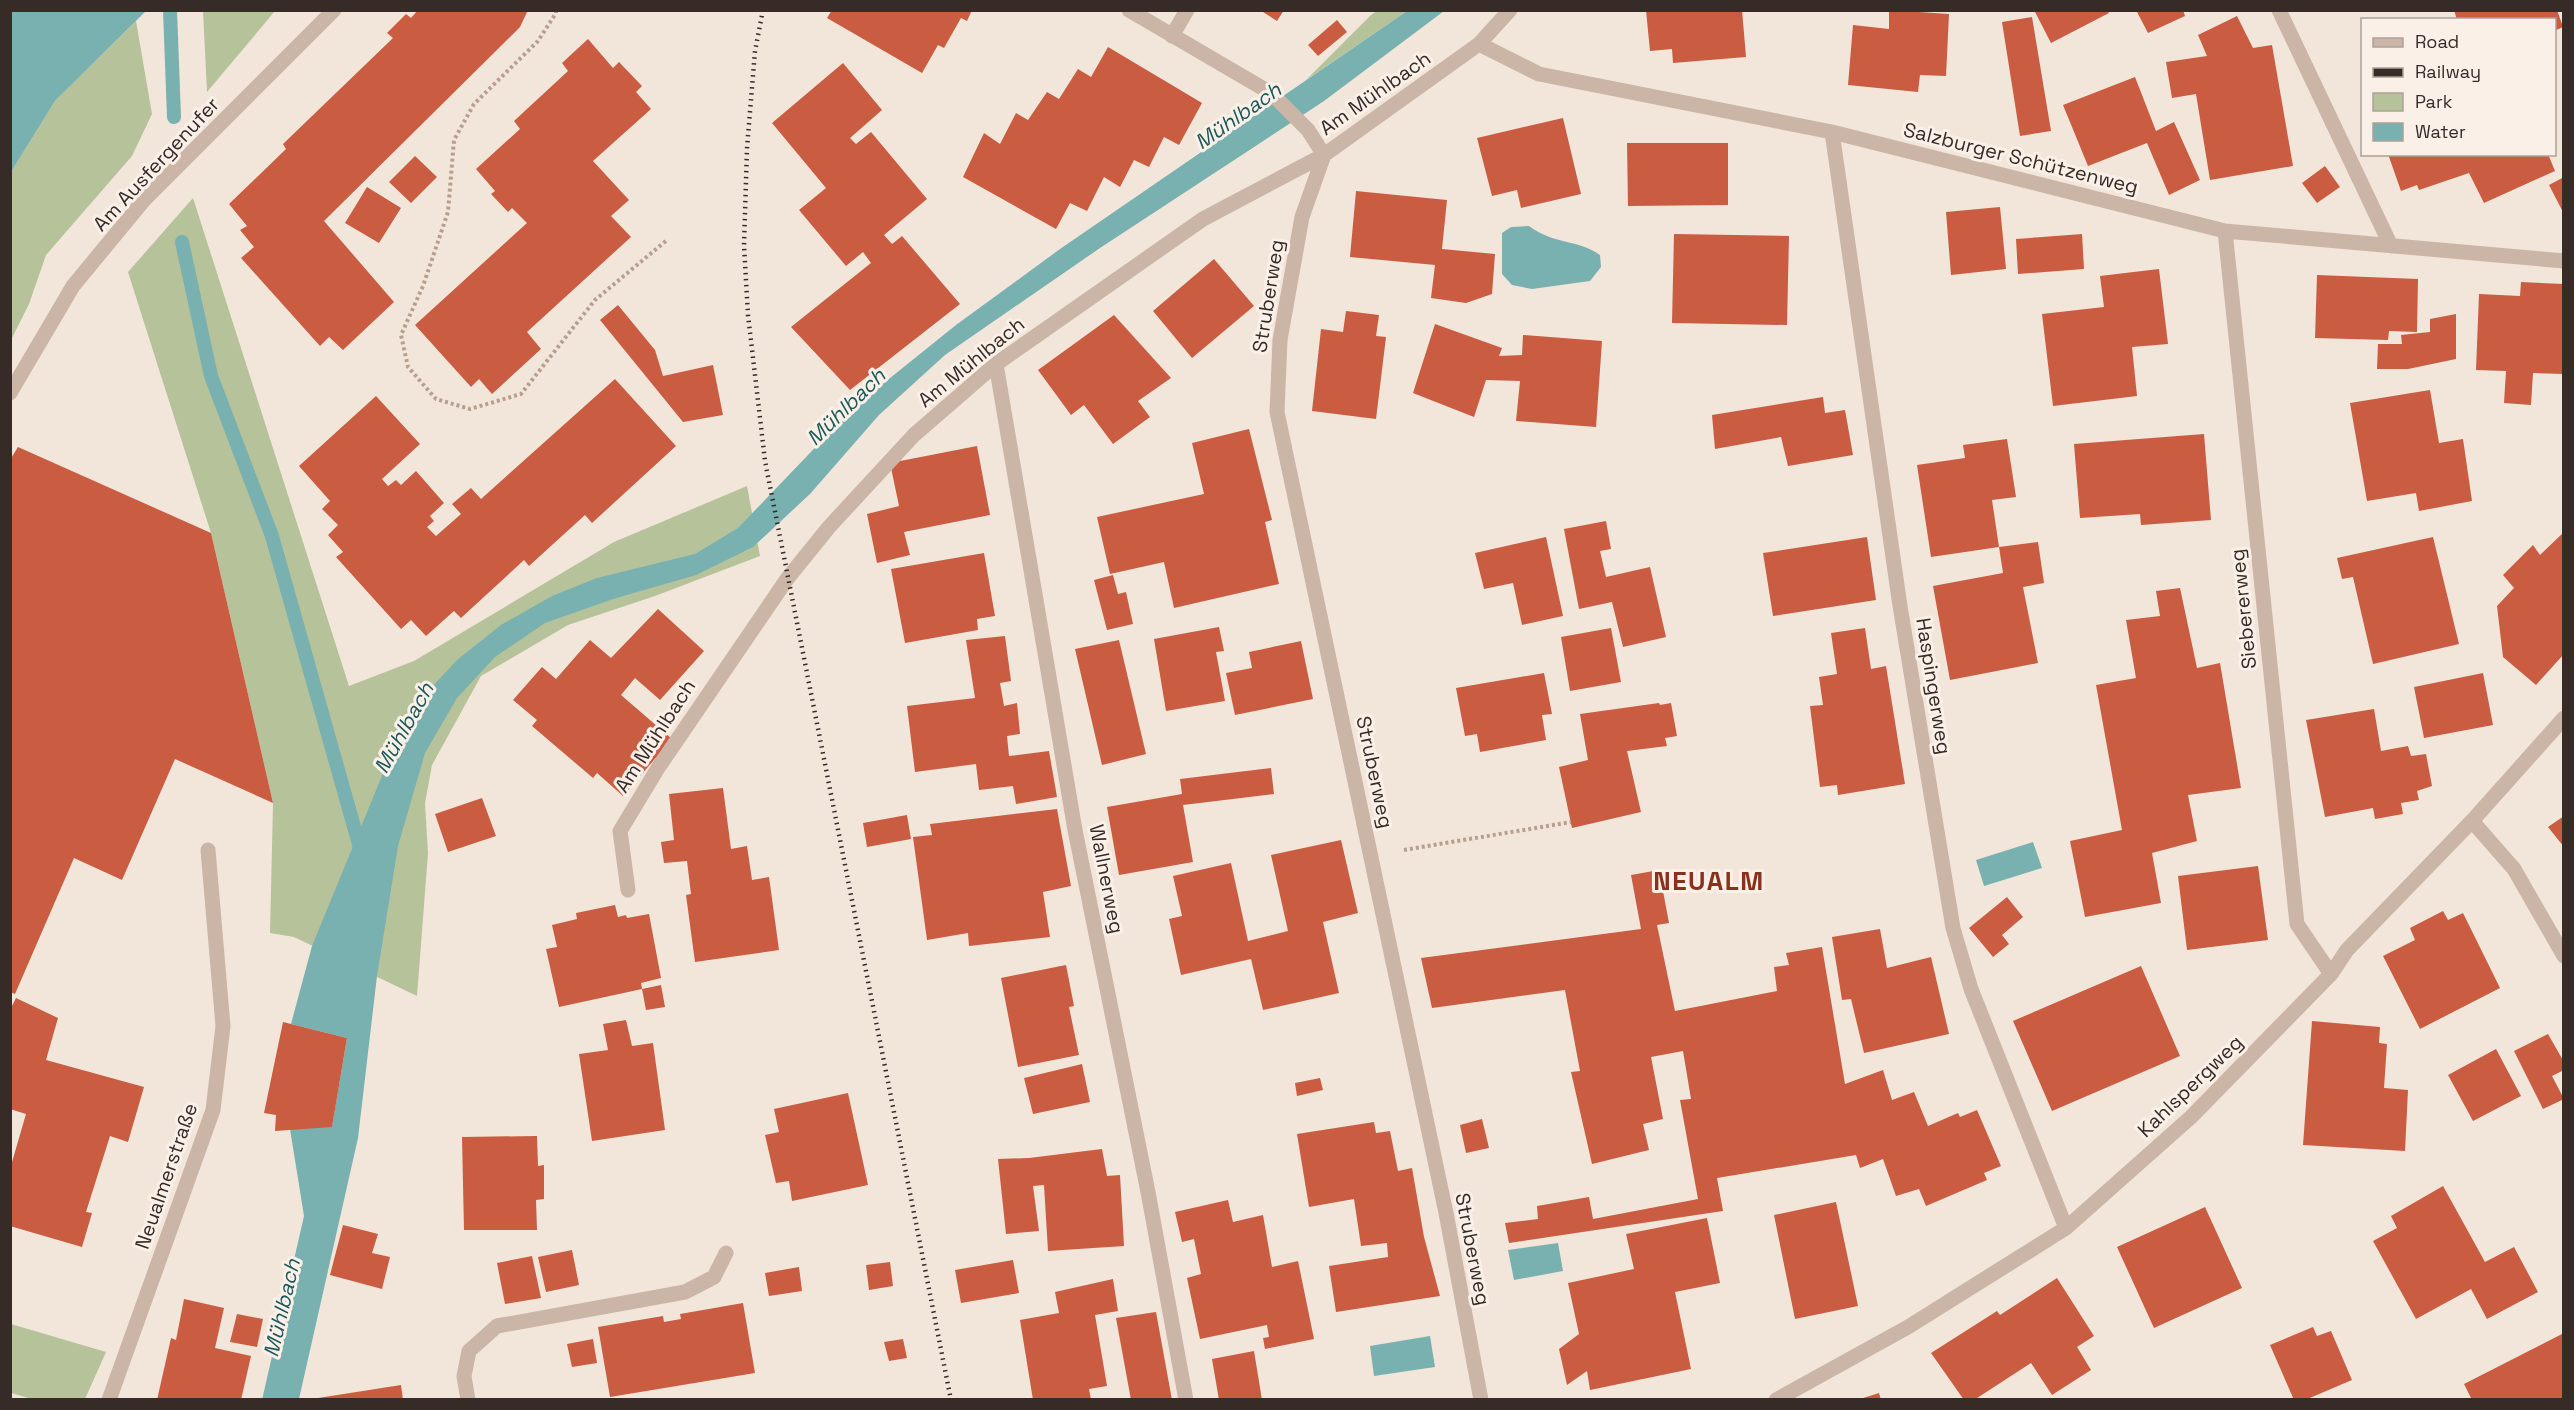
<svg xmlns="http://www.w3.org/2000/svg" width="2574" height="1410" font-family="'Space Grotesk',sans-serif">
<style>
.green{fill:#b6c29a}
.water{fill:#79b0b0}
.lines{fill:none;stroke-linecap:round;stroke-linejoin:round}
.stream{stroke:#79b0b0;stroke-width:14}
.building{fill:#c95c41}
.path{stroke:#b79f90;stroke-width:4;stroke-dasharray:3 3;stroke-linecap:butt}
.lane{stroke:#cbb5a6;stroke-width:15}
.street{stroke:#cbb5a6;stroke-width:15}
.rail{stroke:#372b27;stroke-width:4.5;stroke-dasharray:1.5 4.5;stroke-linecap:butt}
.labels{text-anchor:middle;stroke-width:6;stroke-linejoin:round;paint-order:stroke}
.street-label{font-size:20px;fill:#372b27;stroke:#faf0e7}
.water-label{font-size:21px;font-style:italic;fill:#1b5859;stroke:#faf0e7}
.district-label{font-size:26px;font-weight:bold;letter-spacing:1.5px;fill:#88321e;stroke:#faf0e7}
</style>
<rect width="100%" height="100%" fill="#f2e6da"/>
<path class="green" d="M 203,11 L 275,11 L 207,92 Z
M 1377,11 L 1407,11 L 1306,80 L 1371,15 Z
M 136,21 L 152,114 L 132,156 L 46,255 L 29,304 L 11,340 L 11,172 L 55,101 Z
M 193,198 L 349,686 L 414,661 L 614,542 L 747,486 L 760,556 L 655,596 L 568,625 L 481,676 L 432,765 L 425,803 L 428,853 L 417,996 L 294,937 L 270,933 L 273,803 L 211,533 L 128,272 Z
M 11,1324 L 106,1352 L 85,1399 L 32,1399 L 11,1393 Z"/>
<path class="water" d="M 11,10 L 146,11 L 55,101 L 11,172 Z
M 1407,11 L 1444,11 L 1324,101 L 1100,248 L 945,355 L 879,415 L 810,494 L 753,547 L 696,575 L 613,599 L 545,623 L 495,657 L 457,698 L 425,753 L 398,846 L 377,976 L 358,1138 L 299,1399 L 262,1400 L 304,1216 L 290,1129 L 332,1126 L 347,1038 L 291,1024 L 312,946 L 400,732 L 421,699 L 457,660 L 501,625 L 552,596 L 597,578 L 695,554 L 738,528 L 854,407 L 956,325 L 1060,249 Z
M 1529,226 C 1554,245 1578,239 1600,255 L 1601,267 L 1590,281 L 1532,289 L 1512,285 L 1502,274 L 1502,233 L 1511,227 Z
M 2033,842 L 2042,868 L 1984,886 L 1976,860 Z
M 1558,1243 L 1563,1271 L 1514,1280 L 1508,1250 Z
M 1430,1336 L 1435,1367 L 1374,1376 L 1370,1346 Z"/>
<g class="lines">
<path class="stream" d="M 170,10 L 174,117
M 182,242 L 211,376 L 272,536 L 362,855"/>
</g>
<path class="building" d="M 418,10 L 528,10 L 520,27 L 324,221 L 394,302 L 343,350 L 329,337 L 320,346 L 241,258 L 254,247 L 240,230 L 247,226 L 229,204 L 286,149 L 283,144 L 393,38 L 387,33 L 406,14 L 411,18 Z
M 832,10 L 972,10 L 967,21 L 961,18 L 944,48 L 938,45 L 922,73 L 827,18 Z
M 1260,10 L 1284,10 L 1277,21 Z
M 1646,10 L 1742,10 L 1746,57 L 1673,63 L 1672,49 L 1650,51 Z
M 1889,10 L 1949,14 L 1946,76 L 1920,75 L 1918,92 L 1848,85 L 1853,25 L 1889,29 Z
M 2034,10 L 2107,10 L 2109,13 L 2051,43 Z
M 2136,10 L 2183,10 L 2185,16 L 2148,33 Z
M 2454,10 L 2557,10 L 2563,27 L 2554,31 L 2554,20 L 2457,20 Z
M 2237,16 L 2253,48 L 2272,45 L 2293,166 L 2210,180 L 2196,94 L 2172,98 L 2166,62 L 2207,56 L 2198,35 Z
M 2032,17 L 2051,131 L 2020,136 L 2002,22 Z
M 1337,20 L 1347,32 L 1318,56 L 1308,45 Z
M 588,39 L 613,68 L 619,62 L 642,86 L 636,92 L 651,109 L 593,161 L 629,200 L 611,216 L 631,237 L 527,332 L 541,349 L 492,394 L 479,379 L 471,387 L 415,325 L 527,223 L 512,208 L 508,212 L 491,194 L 495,191 L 476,169 L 520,129 L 514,121 L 568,71 L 562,63 Z
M 1108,47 L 1202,103 L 1179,145 L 1164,137 L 1149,167 L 1134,160 L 1120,187 L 1104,177 L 1087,211 L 1070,203 L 1056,229 L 963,177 L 984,133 L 1000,144 L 1016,113 L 1028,120 L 1047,92 L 1059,99 L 1078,69 L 1091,77 Z
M 843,63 L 882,110 L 850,138 L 856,144 L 871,132 L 927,199 L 884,235 L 892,244 L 902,236 L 960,304 L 850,390 L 791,327 L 871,263 L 863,252 L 846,266 L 799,210 L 826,188 L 772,123 Z
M 2135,77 L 2156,131 L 2174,122 L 2200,180 L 2169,195 L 2147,143 L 2088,166 L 2063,105 Z
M 1563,118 L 1581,194 L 1521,208 L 1517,190 L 1492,196 L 1477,138 Z
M 1627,143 L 1728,143 L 1728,205 L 1628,206 Z
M 2388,154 L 2548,154 L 2555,171 L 2484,203 L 2469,173 L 2419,190 L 2417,185 L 2401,191 Z
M 415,156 L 437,177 L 411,203 L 389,182 Z
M 2325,166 L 2340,187 L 2317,203 L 2302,183 Z
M 2564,177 L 2564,214 L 2549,185 Z
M 367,187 L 401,208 L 379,243 L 345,223 Z
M 1356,191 L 1447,200 L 1442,249 L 1495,254 L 1492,294 L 1466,303 L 1431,298 L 1435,265 L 1350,257 Z
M 2000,207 L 2006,269 L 1951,275 L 1946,212 Z
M 1674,234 L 1789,236 L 1787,325 L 1672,323 Z
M 2082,234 L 2084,269 L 2018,274 L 2016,239 Z
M 1214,259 L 1254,306 L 1192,358 L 1153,311 Z
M 2159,269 L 2168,344 L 2132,347 L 2137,396 L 2053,406 L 2042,314 L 2104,307 L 2100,276 Z
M 2317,275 L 2418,279 L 2417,332 L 2389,331 L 2388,340 L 2315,338 Z
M 2521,282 L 2564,284 L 2564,374 L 2533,373 L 2531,405 L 2504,403 L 2506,371 L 2476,370 L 2479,294 L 2520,296 Z
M 618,305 L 655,350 L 663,376 L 713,365 L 723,415 L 683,422 L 600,320 Z
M 1346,311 L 1379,315 L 1376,336 L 1386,337 L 1376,419 L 1312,411 L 1321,329 L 1343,332 Z
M 2456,314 L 2456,359 L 2408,369 L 2377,369 L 2378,344 L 2402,344 L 2401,335 L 2430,332 L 2430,319 Z
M 1114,315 L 1171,378 L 1138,401 L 1150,417 L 1113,444 L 1084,405 L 1071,415 L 1038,370 Z
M 1435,324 L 1502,348 L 1499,356 L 1522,355 L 1523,335 L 1602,341 L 1596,427 L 1516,421 L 1520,381 L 1486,380 L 1474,417 L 1413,393 Z
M 615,379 L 676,446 L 592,523 L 585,515 L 529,566 L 524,560 L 461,618 L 454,611 L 426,636 L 411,620 L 401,629 L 336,557 L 343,552 L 328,535 L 338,525 L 322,509 L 330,501 L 299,466 L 376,396 L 420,444 L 382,479 L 388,486 L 396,480 L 401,485 L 416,471 L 444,503 L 430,516 L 434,521 L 427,527 L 436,536 L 461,514 L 452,504 L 471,488 L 481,499 Z
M 2430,390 L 2439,443 L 2463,439 L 2472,501 L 2419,511 L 2416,493 L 2367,501 L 2350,403 Z
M 1823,397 L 1825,413 L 1845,410 L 1853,455 L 1788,466 L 1781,437 L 1715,449 L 1712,415 Z
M 1249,429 L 1272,520 L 1265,522 L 1279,584 L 1174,608 L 1164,562 L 1110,574 L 1097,517 L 1204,494 L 1192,443 Z
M 2204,434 L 2211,520 L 2141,525 L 2140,514 L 2080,518 L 2074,444 Z
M 2007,439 L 2016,497 L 1992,500 L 1999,547 L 1931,557 L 1917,465 L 1965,458 L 1963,445 Z
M 977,446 L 990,515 L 904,532 L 910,555 L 877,563 L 867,514 L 899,506 L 890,463 Z
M 18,447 L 211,533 L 273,803 L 175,759 L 122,880 L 74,858 L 15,994 L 10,992 L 10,460 Z
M 1606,521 L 1611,549 L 1600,551 L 1606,577 L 1650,567 L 1666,637 L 1623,647 L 1612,602 L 1579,609 L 1564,529 Z
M 2564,532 L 2564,654 L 2536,685 L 2503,657 L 2497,606 L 2514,588 L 2503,575 L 2533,545 L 2540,555 Z
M 1546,537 L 1563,616 L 1522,625 L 1513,583 L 1484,589 L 1475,553 Z
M 1867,537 L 1876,600 L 1773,616 L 1763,553 Z
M 2433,537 L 2459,644 L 2373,664 L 2353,577 L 2342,579 L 2337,558 Z
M 2038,542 L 2044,583 L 2023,587 L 2038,663 L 1950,680 L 1933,586 L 2003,573 L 1999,547 Z
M 984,553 L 995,616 L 977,619 L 978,630 L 905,643 L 891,569 Z
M 1113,575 L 1118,594 L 1126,592 L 1133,624 L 1107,630 L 1094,580 Z
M 2180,588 L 2197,668 L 2220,663 L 2241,788 L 2188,795 L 2197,841 L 2152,853 L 2161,903 L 2085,917 L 2070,841 L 2122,830 L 2096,685 L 2136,678 L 2126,620 L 2160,616 L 2156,591 Z
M 658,609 L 704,651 L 660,700 L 635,678 L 621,695 L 672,739 L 623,796 L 597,773 L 593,778 L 532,726 L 537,720 L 513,700 L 542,667 L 556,679 L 590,640 L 611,658 Z
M 1219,627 L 1224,651 L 1216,652 L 1225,701 L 1166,711 L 1154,639 Z
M 1611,628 L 1621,682 L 1570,691 L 1561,637 Z
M 1865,628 L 1871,669 L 1886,666 L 1905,784 L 1838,795 L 1837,785 L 1820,787 L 1810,706 L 1823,705 L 1819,677 L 1837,674 L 1831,633 Z
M 1005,636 L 1011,681 L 1000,683 L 1004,706 L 1017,703 L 1020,734 L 1007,736 L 1009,756 L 1049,751 L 1057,797 L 1016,804 L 1013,786 L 979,790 L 976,764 L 915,772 L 907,706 L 975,698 L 966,640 Z
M 1119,640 L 1146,754 L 1102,765 L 1075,649 Z
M 1301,641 L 1313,699 L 1235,715 L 1226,673 L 1252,668 L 1249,652 Z
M 1544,673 L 1552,714 L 1542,715 L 1546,740 L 1480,752 L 1477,734 L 1465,736 L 1456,688 Z
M 2483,673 L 2493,725 L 2424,738 L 2414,687 Z
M 1659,703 L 1660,705 L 1671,703 L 1677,736 L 1665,738 L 1667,746 L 1627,751 L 1641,812 L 1572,828 L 1559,767 L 1588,760 L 1580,714 Z
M 2374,709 L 2381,751 L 2408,746 L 2411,756 L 2426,754 L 2432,786 L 2417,791 L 2419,800 L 2401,803 L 2403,814 L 2375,819 L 2373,808 L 2325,817 L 2306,720 Z
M 1271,768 L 1274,794 L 1183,805 L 1193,862 L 1119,875 L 1107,807 L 1182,794 L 1180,779 Z
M 723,788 L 731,849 L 747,846 L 752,880 L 769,877 L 779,950 L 695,962 L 686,895 L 691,894 L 687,861 L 664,863 L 661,842 L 674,840 L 669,794 Z
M 482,798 L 496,836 L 448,852 L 435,814 Z
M 1057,809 L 1071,886 L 1043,892 L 1050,937 L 969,946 L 968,933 L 927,940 L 913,837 L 932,835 L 930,824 Z
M 907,815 L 911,839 L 867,847 L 863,823 Z
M 2564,816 L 2564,847 L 2548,827 Z
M 1341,840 L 1358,913 L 1323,922 L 1339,993 L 1263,1010 L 1251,959 L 1181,975 L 1169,919 L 1182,916 L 1173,876 L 1231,863 L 1248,941 L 1288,931 L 1271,855 Z
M 2258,866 L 2268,940 L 2187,950 L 2178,876 Z
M 1659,870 L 1669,923 L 1657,925 L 1675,1011 L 1777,991 L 1774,967 L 1789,965 L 1786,953 L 1822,947 L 1845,1084 L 1883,1070 L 1892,1100 L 1914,1092 L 1928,1126 L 1958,1113 L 1960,1117 L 1977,1110 L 2001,1166 L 1984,1173 L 1987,1180 L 1926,1206 L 1919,1189 L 1896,1196 L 1883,1159 L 1860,1168 L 1856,1155 L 1717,1178 L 1723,1211 L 1509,1243 L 1505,1223 L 1538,1219 L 1537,1206 L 1589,1197 L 1593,1219 L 1698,1199 L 1680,1100 L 1691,1099 L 1683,1051 L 1651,1057 L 1663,1119 L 1643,1124 L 1649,1150 L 1592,1164 L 1571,1072 L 1580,1071 L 1565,990 L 1432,1008 L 1421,958 L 1641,929 L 1631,875 Z
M 2007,897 L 2023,917 L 2002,935 L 2009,944 L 1993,957 L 1969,928 Z
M 615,905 L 618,917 L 626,915 L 627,918 L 649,914 L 661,978 L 641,983 L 642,989 L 559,1007 L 546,949 L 557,947 L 552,925 L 577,919 L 576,913 Z
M 2443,911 L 2448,920 L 2463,913 L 2500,988 L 2420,1029 L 2383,956 L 2415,940 L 2410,928 Z
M 1880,929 L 1887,968 L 1931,957 L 1949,1034 L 1864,1053 L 1851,999 L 1842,1000 L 1832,937 Z
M 1066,965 L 1074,1006 L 1069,1007 L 1079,1055 L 1018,1067 L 1001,978 Z
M 2141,966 L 2180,1056 L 2052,1111 L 2013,1021 Z
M 661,985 L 665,1007 L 646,1010 L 642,989 Z
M 16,998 L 58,1018 L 46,1060 L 144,1087 L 128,1142 L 110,1136 L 86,1212 L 92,1213 L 82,1247 L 10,1226 L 10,1169 L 26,1114 L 10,1109 L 10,1005 L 12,1006 Z
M 626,1020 L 632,1046 L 653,1043 L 665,1130 L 592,1141 L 579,1054 L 608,1050 L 603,1024 Z
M 2312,1021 L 2380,1027 L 2379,1043 L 2387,1044 L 2384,1088 L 2408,1090 L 2405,1151 L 2303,1145 Z
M 283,1022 L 347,1038 L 332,1127 L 275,1131 L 276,1115 L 264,1113 Z
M 2548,1034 L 2564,1062 L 2564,1070 L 2552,1076 L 2564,1099 L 2543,1109 L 2514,1051 Z
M 2496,1049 L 2521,1096 L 2473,1121 L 2448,1075 Z
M 1082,1064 L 1090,1102 L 1033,1114 L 1024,1078 Z
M 1320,1078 L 1323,1090 L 1297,1096 L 1295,1083 Z
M 848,1093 L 868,1185 L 792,1201 L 789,1181 L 776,1183 L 765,1135 L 779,1132 L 774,1109 Z
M 1482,1119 L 1489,1148 L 1466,1153 L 1460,1125 Z
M 1374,1122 L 1376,1133 L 1390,1131 L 1398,1171 L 1412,1168 L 1424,1237 L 1440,1296 L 1336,1312 L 1329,1266 L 1388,1257 L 1387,1243 L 1361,1246 L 1354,1199 L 1309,1207 L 1297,1134 Z
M 537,1136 L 538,1166 L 544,1165 L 544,1199 L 536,1200 L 537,1230 L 464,1230 L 462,1137 Z
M 1102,1149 L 1107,1176 L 1120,1175 L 1124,1246 L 1048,1251 L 1044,1185 L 1033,1186 L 1039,1231 L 1006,1234 L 998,1159 L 1029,1158 Z
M 2443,1186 L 2485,1262 L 2514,1247 L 2538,1292 L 2487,1319 L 2471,1289 L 2416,1319 L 2373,1241 L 2397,1228 L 2391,1216 Z
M 1228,1200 L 1233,1222 L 1263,1215 L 1272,1267 L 1298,1261 L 1314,1339 L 1265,1349 L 1263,1338 L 1269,1337 L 1267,1325 L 1200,1339 L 1187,1278 L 1201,1274 L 1194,1239 L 1182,1242 L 1175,1212 Z
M 1836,1202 L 1858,1306 L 1795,1319 L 1774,1215 Z
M 2205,1207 L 2242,1288 L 2154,1328 L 2117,1247 Z
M 1707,1218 L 1720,1283 L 1675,1292 L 1691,1369 L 1590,1390 L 1587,1371 L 1567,1385 L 1559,1349 L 1579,1334 L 1568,1283 L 1634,1269 L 1626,1234 Z
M 343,1225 L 378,1234 L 372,1253 L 390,1257 L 382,1289 L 330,1275 Z
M 572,1250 L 579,1285 L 546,1292 L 538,1257 Z
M 532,1256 L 541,1298 L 505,1304 L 497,1263 Z
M 1013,1260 L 1019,1293 L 961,1303 L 955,1270 Z
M 890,1262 L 893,1286 L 869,1290 L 866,1265 Z
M 799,1267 L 802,1291 L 769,1296 L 765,1273 Z
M 2057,1278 L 2094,1336 L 2077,1347 L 2091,1370 L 2052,1395 L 2031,1363 L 1974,1400 L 1964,1400 L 1931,1353 L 1997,1311 L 2000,1315 Z
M 1113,1279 L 1118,1311 L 1095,1315 L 1107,1386 L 1089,1389 L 1091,1400 L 1033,1400 L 1020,1320 L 1059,1313 L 1055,1292 Z
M 184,1299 L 224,1308 L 215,1348 L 251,1356 L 241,1400 L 157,1400 L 171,1338 L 176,1340 Z
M 743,1303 L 755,1373 L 610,1397 L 598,1327 L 663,1316 L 664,1322 L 681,1319 L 680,1314 Z
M 1156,1312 L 1172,1400 L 1131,1400 L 1116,1318 Z
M 237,1314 L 263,1319 L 257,1347 L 230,1342 Z
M 2313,1327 L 2317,1336 L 2331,1331 L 2352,1380 L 2305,1400 L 2294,1400 L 2270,1345 Z
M 2562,1334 L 2564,1396 L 2560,1400 L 2472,1400 L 2464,1384 Z
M 593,1339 L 597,1363 L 572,1367 L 567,1344 Z
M 903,1339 L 907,1358 L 889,1361 L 884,1342 Z
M 1254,1351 L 1262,1400 L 1219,1400 L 1212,1359 Z
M 401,1385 L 403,1400 L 318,1400 L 318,1398 Z
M 1879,1393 L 1881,1400 L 1860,1400 L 1860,1399 Z"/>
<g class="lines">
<path class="path" d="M 556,10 L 556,13 L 538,41 L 474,104 L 454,140 L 448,212 L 423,286 L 401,335 L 408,367 L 436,399 L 470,409 L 521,394 L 595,300 L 667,240
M 1404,850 L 1571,822"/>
<path class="lane" d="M 1172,36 L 1187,10
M 109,1400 L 213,1110 L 223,1026 L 208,850"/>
<path class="street" d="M 1129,10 L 1271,93 L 1308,130 L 1324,155 L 1302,217 L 1280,340 L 1277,412 L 1446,1213 L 1481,1400
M 2279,10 L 2391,246
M 1479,44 L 1539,74 L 1832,132 L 2225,231 L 2564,261
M 1832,132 L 1900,606 L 1953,928 L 1971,989 L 2066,1228
M 2225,231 L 2297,924 L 2331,974
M 996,364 L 1075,830 L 1148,1192 L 1186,1400
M 10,393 L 73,286 L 144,200 L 334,10
M 2472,821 L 2514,869 L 2564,956
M 628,890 L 620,831 L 658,768 L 787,579 L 829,527 L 914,435 L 996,364 L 1203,219 L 1324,155 L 1479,44 L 1510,10
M 468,1400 L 464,1376 L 469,1351 L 497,1326 L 685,1292 L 714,1277 L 726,1253
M 1776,1400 L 1908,1327 L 2066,1228 L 2191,1117 L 2331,974 L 2347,950 L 2472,821 L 2564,718"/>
<path class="rail" d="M 763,10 L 755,51 L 747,148 L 744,245 L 748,315 L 765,461 L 951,1400"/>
</g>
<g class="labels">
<g class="street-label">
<text transform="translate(1375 93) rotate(-35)" y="7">Am Mühlbach</text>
<text transform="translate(2021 158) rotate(14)" y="7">Salzburger Schützenweg</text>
<text transform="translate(156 164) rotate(-47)" y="7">Am Ausfergenufer</text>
<text transform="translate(1268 296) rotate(-81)" y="7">Struberweg</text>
<text transform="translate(971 362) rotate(-39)" y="7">Am Mühlbach</text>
<text transform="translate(2243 609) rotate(-96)" y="7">Siebererweg</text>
<text transform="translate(1934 686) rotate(81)" y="7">Haspingerweg</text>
<text transform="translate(655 736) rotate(-57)" y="7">Am Mühlbach</text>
<text transform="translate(1375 772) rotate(78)" y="7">Struberweg</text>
<text transform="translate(1107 879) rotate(79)" y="7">Wallnerweg</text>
<text transform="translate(2190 1086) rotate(-44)" y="7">Kahlspergweg</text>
<text transform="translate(166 1176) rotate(-71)" y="7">Neualmerstraße</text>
<text transform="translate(1473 1249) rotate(79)" y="7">Struberweg</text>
</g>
<g class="water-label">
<text transform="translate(1238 116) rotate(-35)" y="7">Mühlbach</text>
<text transform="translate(846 407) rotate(-44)" y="7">Mühlbach</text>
<text transform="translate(404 728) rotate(-61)" y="7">Mühlbach</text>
<text transform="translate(282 1308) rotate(-77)" y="7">Mühlbach</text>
</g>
<g class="district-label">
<text x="1709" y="890">NEUALM</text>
</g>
</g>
<rect width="2574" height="1410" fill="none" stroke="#372b27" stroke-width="24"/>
<rect x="2361" y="18" width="195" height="138" fill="#faf0e7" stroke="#aca19a" stroke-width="1.5"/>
<rect x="2373" y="38" width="30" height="9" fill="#cbb5a6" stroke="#aca19a" stroke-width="1.5"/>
<text x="2415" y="48" font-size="18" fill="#372b27">Road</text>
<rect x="2373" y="68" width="30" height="9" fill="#372b27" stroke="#aca19a" stroke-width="1.5"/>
<text x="2415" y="78" font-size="18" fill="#372b27">Railway</text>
<rect x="2373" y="93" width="30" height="18" fill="#b6c29a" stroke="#aca19a" stroke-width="1.5"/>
<text x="2415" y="108" font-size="18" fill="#372b27">Park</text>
<rect x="2373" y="123" width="30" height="18" fill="#79b0b0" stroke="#aca19a" stroke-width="1.5"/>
<text x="2415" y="138" font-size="18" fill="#372b27">Water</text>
</svg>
